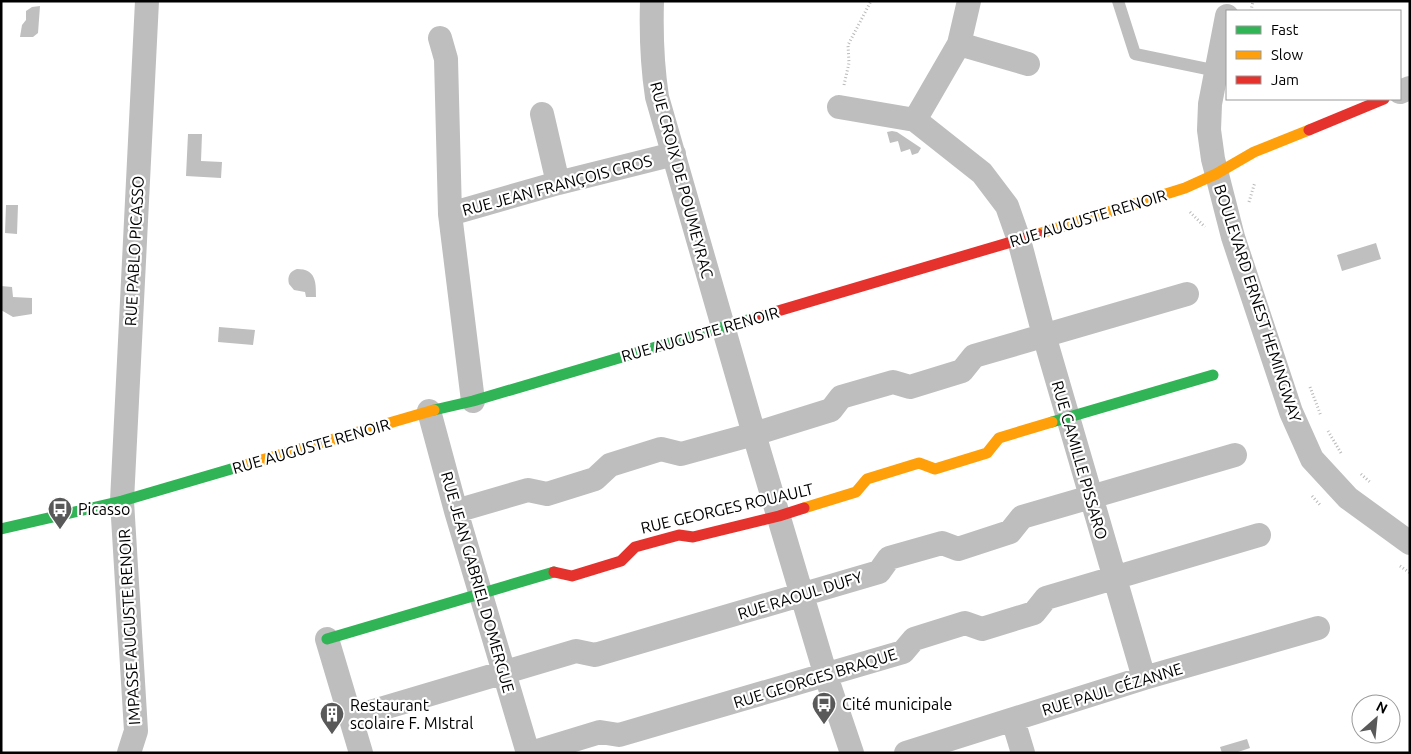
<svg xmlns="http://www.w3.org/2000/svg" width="1411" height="754" font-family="Ubuntu,sans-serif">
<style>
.water{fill:#bfbfbf}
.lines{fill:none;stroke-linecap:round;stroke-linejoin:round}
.path{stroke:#b9b9b9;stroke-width:3;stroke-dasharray:1 2.5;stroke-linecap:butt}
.lane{stroke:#bebebe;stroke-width:12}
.street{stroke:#bebebe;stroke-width:24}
.fast{stroke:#30b455;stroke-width:11}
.slow{stroke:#ff9f0a;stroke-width:11}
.jam{stroke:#e5322d;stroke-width:11}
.labels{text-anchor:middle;stroke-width:4.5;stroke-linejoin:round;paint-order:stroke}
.street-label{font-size:16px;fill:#000;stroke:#fff}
.poi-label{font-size:16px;fill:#000;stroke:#fff;text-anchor:start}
</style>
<rect width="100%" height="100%" fill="#fff"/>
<path class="water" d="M 40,6 L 38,33 L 33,37 L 20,37 L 22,25 L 26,20 L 26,11 L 32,7 Z
M 892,131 L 897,132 L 921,148 L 918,153 L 912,155 L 910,149 L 901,152 L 898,141 L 890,143 L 887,132 Z
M 188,134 L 202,134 L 201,161 L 222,162 L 221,178 L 186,176 Z
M 6,205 L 18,205 L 17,234 L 5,233 Z
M 1376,243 L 1381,259 L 1342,271 L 1337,255 Z
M 297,269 C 316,269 316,282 316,297 L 306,297 L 305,292 L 294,290 L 289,284 C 287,277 290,271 297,269 Z
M 1,286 L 12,287 L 13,297 L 32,298 L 32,314 L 13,317 L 1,310 Z
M 219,327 L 255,330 L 253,345 L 218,342 Z
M 1247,739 L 1250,748 L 1235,753 L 1222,753 L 1220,747 Z"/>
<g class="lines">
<path class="path" d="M 1251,11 L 1253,1
M 844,85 L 849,63 L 848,45 L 871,1
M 1249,202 L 1255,182
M 1190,212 L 1205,227
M 1310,387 L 1321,416
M 1328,431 L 1341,453
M 1361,474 L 1371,483
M 1312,496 L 1321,506
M 1400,566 L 1410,573"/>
<path class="lane" d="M 1118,1 L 1135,54 L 1217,71"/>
<path class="street" d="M 652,1 C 651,34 652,64 657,97 L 754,434 L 826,676 L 852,753
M 969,1 L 959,44 L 915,120 L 982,173 L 1007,206 L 1019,240 L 1044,335 L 1144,678
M 1227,16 L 1210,104 L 1209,130 L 1213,159 L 1233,237 L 1291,412 L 1312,459 L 1348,498 L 1410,543
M 440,38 L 446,59 L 450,214
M 959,44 L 1028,64
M 1400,92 L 1410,88
M 839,107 L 915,120
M 542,114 L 558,183
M 473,401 L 450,214 L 558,183 L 674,154
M 429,411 L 456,511 L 528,753
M 456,511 L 528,490 L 547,494 L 595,479 L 610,465 L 661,449 L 681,454 L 754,434 L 831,410 L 841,397 L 893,382 L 910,387 L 962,371 L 974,356 L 1187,294
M 327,639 L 361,753
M 350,718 L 576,651 L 595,655 L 879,572 L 889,558 L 942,543 L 958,549 L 1010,532 L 1022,517 L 1235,455
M 1013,720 L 1023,753
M 129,753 L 136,731 L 122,501 L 147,1
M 531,753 L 600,732 L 619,735 L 903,652 L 914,639 L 965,623 L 982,629 L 1034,613 L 1046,598 L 1259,535
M 906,753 L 1144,678 L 1318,628"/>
<path class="fast" d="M 434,410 L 473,401 L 761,316
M 1052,422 L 1213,375
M 1,529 L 122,501 L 238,467
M 327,639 L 554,572"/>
<path class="slow" d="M 1038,234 L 1185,188 L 1216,174 L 1254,152 L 1309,130
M 238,467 L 434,410
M 804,508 L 856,492 L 867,479 L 919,463 L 935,469 L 987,453 L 999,438 L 1052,422"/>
<path class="jam" d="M 1309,130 L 1384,99
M 761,316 L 1038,234
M 554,572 L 572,576 L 621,561 L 635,547 L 679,535 L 693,537 L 779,516 L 804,508"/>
</g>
<defs>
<symbol id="bus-pin" viewBox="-11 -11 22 30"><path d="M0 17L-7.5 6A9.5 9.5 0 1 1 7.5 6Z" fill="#595959" stroke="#fff"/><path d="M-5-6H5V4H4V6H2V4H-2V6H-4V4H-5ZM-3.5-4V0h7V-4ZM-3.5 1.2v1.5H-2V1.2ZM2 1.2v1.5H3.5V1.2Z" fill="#fff"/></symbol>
<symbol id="building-pin" viewBox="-11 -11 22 30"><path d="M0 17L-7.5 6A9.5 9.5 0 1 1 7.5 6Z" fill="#595959" stroke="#fff"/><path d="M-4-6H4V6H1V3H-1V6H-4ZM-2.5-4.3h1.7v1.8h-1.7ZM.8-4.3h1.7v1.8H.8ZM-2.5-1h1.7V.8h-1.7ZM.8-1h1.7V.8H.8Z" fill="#fff"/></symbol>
</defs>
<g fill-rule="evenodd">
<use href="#bus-pin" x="46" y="495" width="28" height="38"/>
<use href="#bus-pin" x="810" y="690" width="28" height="38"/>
<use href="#building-pin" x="318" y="700" width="28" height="38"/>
</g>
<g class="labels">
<g class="street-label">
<text transform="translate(682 180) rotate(75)" y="6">RUE CROIX DE POUMEYRAC</text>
<text transform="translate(557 185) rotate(-15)" y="6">RUE JEAN FRANÇOIS CROS</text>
<text transform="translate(1088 218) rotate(-17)" y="6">RUE AUGUSTE RENOIR</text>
<text transform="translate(134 251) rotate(-87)" y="6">RUE PABLO PICASSO</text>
<text transform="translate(1258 303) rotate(72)" y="6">BOULEVARD ERNEST HEMINGWAY</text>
<text transform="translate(700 334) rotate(-16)" y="6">RUE AUGUSTE RENOIR</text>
<text transform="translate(311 446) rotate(-16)" y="6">RUE AUGUSTE RENOIR</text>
<text transform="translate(1080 460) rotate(74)" y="6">RUE CAMILLE PISSARO</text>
<text transform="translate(727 508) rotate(-13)" y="6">RUE GEORGES ROUAULT</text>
<text transform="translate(478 582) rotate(74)" y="6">RUE JEAN GABRIEL DOMERGUE</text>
<text transform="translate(800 595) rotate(-17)" y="6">RUE RAOUL DUFY</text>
<text transform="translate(129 627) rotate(-93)" y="6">IMPASSE AUGUSTE RENOIR</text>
<text transform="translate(815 678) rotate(-17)" y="6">RUE GEORGES BRAQUE</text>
<text transform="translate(1112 689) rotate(-17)" y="6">RUE PAUL CÉZANNE</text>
</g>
<g class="poi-label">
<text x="78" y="515">Picasso</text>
<text x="842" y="710">Cité municipale</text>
<text x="350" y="711">Restaurant<tspan x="350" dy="18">scolaire F. MIstral</tspan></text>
</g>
</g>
<rect width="1411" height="754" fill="none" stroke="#000000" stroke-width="5"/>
<rect x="1226" y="10" width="175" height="90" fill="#ffffff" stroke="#999999"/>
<rect x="1236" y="26" width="25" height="8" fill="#30b455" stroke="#999999"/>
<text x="1271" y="35" font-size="15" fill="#000000">Fast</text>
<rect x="1236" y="51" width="25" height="8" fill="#ff9f0a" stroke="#999999"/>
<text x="1271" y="60" font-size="15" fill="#000000">Slow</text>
<rect x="1236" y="76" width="25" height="8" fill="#e5322d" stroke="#999999"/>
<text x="1271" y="85" font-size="15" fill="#000000">Jam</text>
<g transform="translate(1376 719) rotate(27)"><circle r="24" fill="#ffffff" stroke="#999999"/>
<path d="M0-4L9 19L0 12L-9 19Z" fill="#595959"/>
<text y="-8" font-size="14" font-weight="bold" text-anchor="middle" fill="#000000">N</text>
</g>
</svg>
